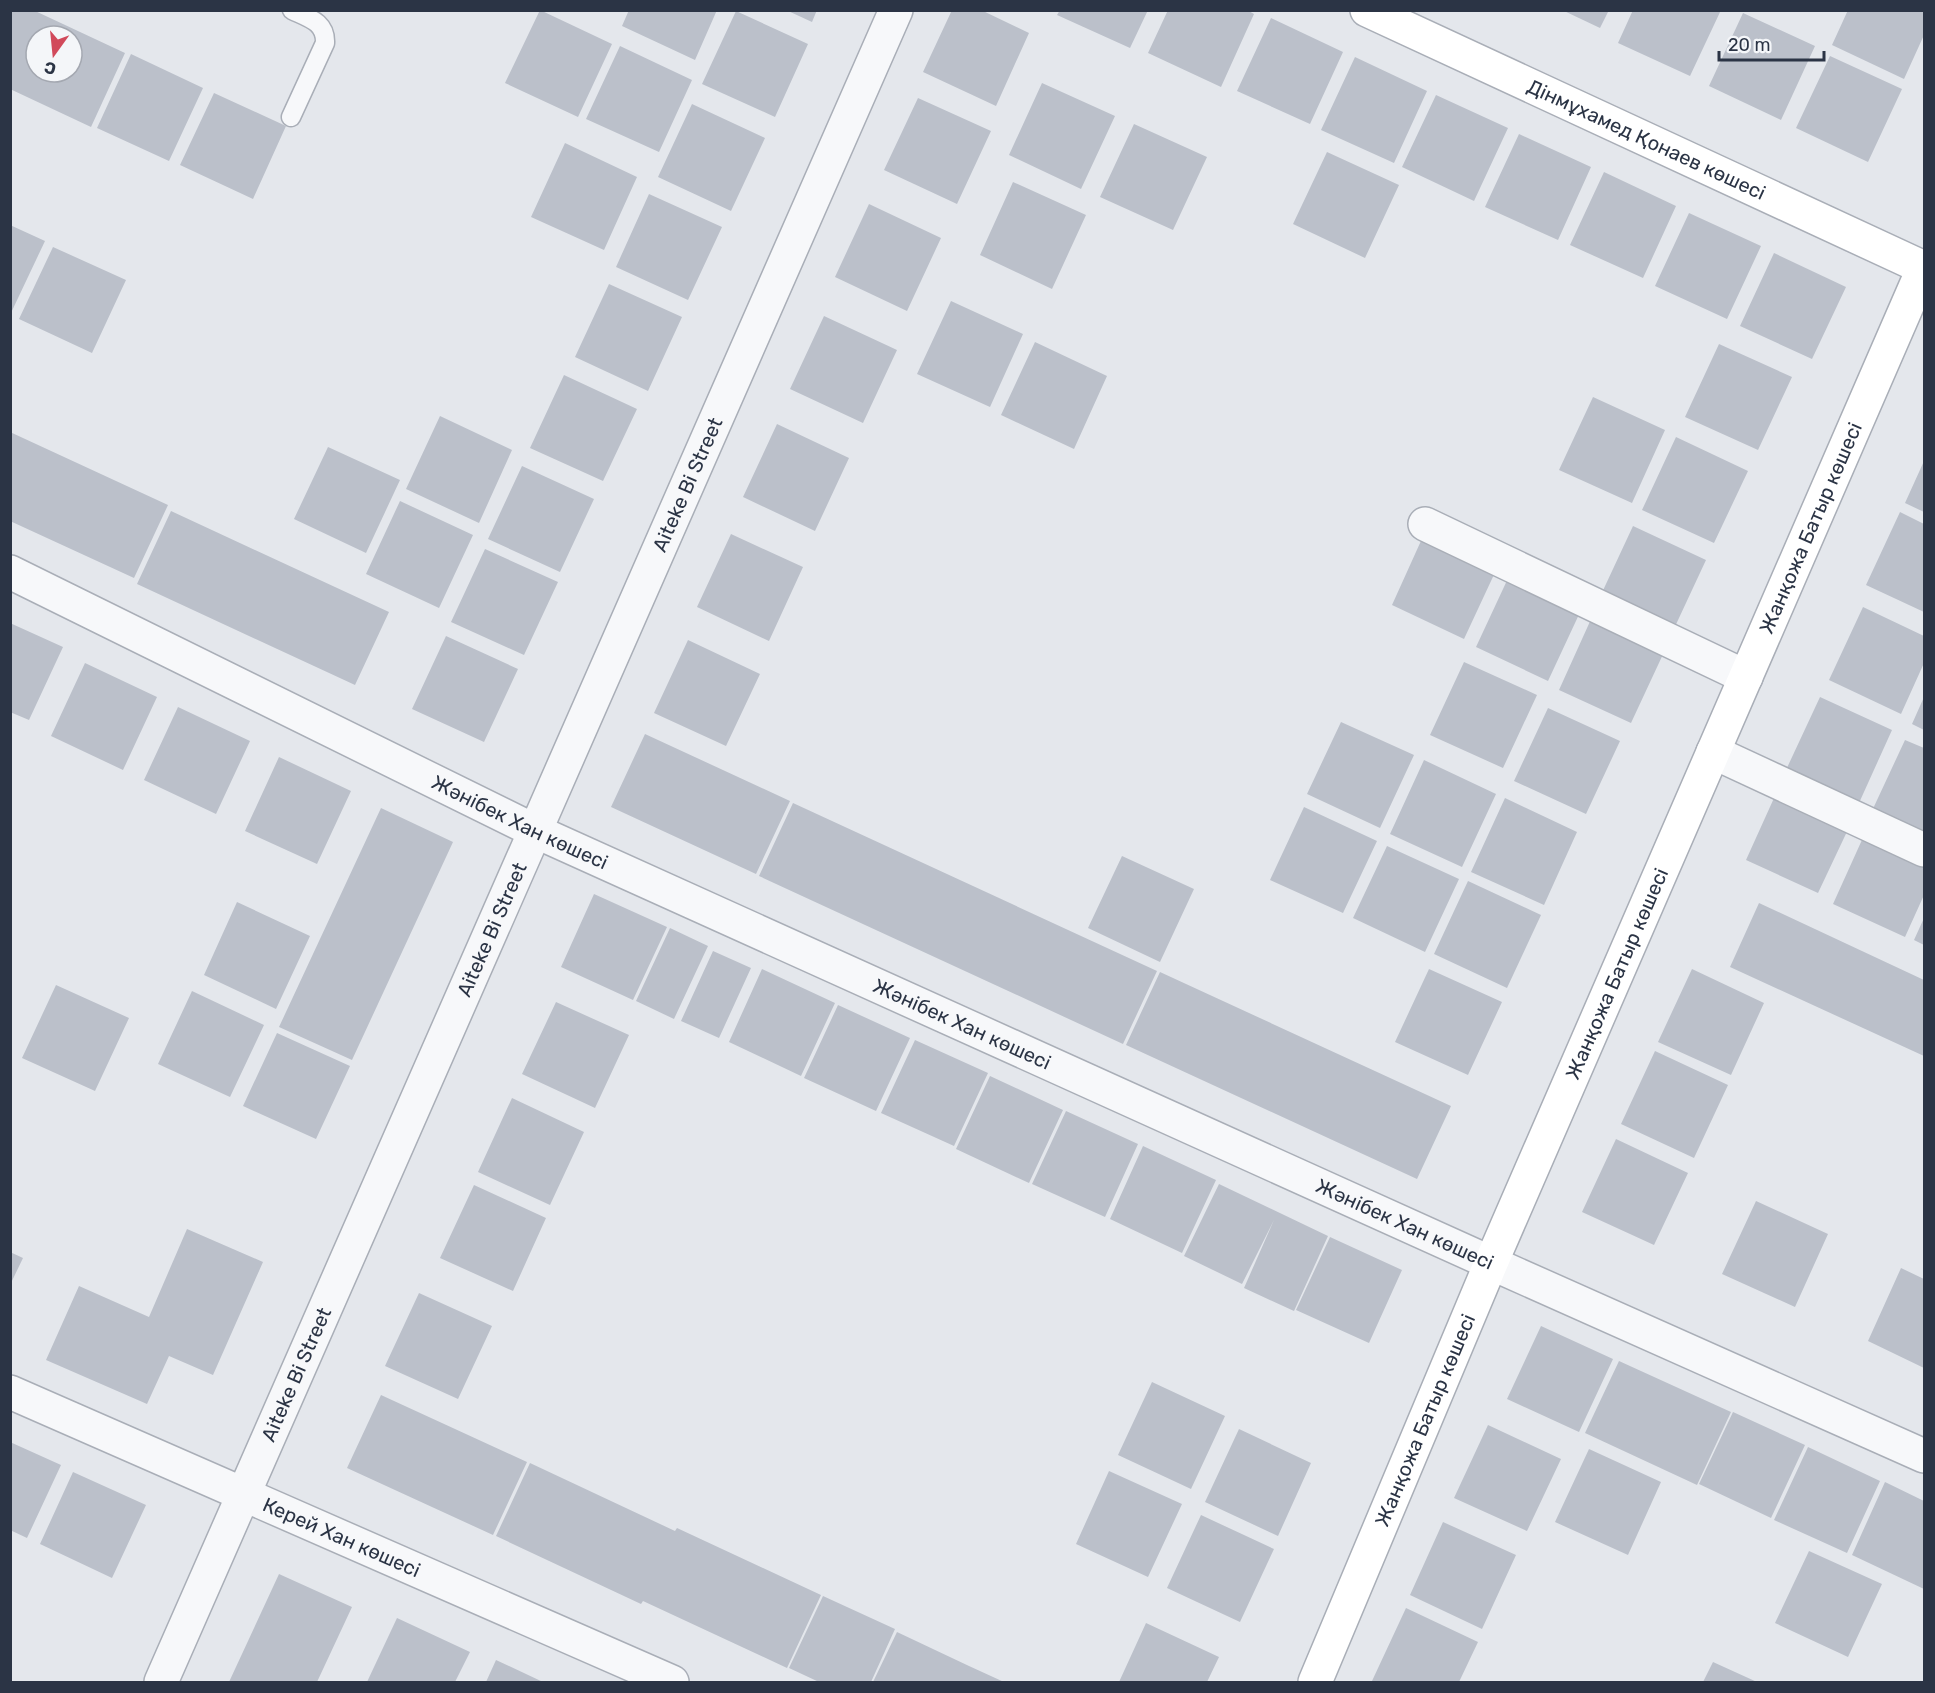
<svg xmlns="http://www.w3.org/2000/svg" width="1935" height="1693" font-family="Rubik,sans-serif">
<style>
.building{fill:#bbc0ca;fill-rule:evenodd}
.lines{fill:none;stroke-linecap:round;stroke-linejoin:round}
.lane-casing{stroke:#a9aeb7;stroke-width:21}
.street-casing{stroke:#a9aeb7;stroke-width:36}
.secondary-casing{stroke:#a9aeb7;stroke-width:36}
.lane{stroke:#f7f8fa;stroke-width:18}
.street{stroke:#f7f8fa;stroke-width:33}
.secondary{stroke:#fff;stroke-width:33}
.labels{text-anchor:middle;stroke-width:4.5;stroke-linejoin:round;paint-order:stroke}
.street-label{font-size:20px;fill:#2b3445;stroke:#f4f6f9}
</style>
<rect width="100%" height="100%" fill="#e4e7ec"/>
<path class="building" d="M 10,10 L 33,10 L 125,53 L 91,127 L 10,89 ZM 36,36 L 72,36 L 72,72 L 36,72 Z
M 540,10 L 612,44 L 578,117 L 505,83 Z
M 629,10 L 717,10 L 695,60 L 622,26 Z
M 786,10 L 817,10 L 812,22 Z
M 952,10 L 981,10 L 1029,33 L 996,106 L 923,72 Z
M 1060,10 L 1148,10 L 1130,48 L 1057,15 Z
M 1168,10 L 1247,10 L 1254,14 L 1221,87 L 1148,53 Z
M 1562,10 L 1609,10 L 1600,28 Z
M 1633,10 L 1721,10 L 1690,76 L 1618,43 Z
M 1848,10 L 1924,10 L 1924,35 L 1904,79 L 1832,45 Z
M 736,11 L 808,44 L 775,117 L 702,84 Z
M 1743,13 L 1815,46 L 1781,120 L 1709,86 Z
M 1271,18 L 1343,52 L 1310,124 L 1237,91 Z
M 620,46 L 692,80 L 659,152 L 586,119 Z
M 131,54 L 203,88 L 169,161 L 97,128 Z
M 1830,56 L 1902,89 L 1868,162 L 1796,128 Z
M 1355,57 L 1427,91 L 1394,163 L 1321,130 Z
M 1042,83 L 1115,116 L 1081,189 L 1009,155 Z
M 214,93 L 286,126 L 253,199 L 180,165 Z
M 1436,95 L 1508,128 L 1474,201 L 1402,167 Z
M 918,98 L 991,131 L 957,204 L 884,170 Z
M 692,104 L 765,138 L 731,211 L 658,177 Z
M 1134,124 L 1207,157 L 1173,230 L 1100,197 Z
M 1519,134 L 1591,167 L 1558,240 L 1485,207 Z
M 565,143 L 637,177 L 604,250 L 531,217 Z
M 1327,152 L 1399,185 L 1365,258 L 1293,224 Z
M 1604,172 L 1676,206 L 1643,278 L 1570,245 Z
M 1013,182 L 1086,215 L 1052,289 L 980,255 Z
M 649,194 L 722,227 L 688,300 L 616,267 Z
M 869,204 L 941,238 L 907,311 L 835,277 Z
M 1689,213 L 1761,246 L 1727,319 L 1655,286 Z
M 10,225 L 45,241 L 10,315 Z
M 53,247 L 126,280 L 92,353 L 19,319 Z
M 1774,253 L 1846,287 L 1812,359 L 1740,326 Z
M 609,284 L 682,317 L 648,391 L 575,357 Z
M 951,301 L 1023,334 L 990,407 L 917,374 Z
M 824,316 L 897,350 L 863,423 L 790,389 Z
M 1035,342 L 1107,376 L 1074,449 L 1001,415 Z
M 1719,344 L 1792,377 L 1758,450 L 1685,417 Z
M 564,375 L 637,409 L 603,481 L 530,448 Z
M 1593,397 L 1665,430 L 1632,503 L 1559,470 Z
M 440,416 L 512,450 L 479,523 L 406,489 Z
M 777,424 L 849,458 L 815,531 L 743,497 Z
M 10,432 L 168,505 L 134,578 L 10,521 Z
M 1676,437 L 1748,471 L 1714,543 L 1642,510 Z
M 328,447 L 400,480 L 366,553 L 294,519 Z
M 1924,461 L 1924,512 L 1905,503 Z
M 522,466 L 594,499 L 560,572 L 488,539 Z
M 400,501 L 473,535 L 439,608 L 366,574 Z
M 171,511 L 389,612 L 355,685 L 137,584 Z
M 1900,512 L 1924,524 L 1924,612 L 1866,585 Z
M 1633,526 L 1706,560 L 1672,633 L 1599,599 Z
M 1425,532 L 1498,566 L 1464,639 L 1392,605 Z
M 731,534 L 803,567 L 769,641 L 697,607 Z
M 485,549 L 558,582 L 524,655 L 451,622 Z
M 1510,574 L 1582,608 L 1548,681 L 1476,647 Z
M 1863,607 L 1924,636 L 1924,663 L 1901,714 L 1829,680 Z
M 1592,617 L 1665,650 L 1631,723 L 1559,690 Z
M 10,623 L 63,647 L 29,720 L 10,712 Z
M 446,636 L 518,669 L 484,742 L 412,709 Z
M 688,640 L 760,674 L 726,746 L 654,713 Z
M 1464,662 L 1537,695 L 1503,768 L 1430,735 Z
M 85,663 L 157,697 L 123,770 L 51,736 Z
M 1820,697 L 1892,730 L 1859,803 L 1786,770 Z
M 1924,697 L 1924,730 L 1912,724 Z
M 178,707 L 250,741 L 216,814 L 144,780 Z
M 1548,708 L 1620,741 L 1586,814 L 1514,781 Z
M 1341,722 L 1414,755 L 1380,828 L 1307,794 Z
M 645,734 L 790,801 L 756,874 L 611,807 Z
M 1905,740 L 1924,748 L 1924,837 L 1871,813 Z
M 279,757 L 351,791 L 317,864 L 245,831 Z
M 1424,760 L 1496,794 L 1462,867 L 1390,834 Z
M 1779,787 L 1852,821 L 1818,893 L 1746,860 Z
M 1505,798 L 1577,832 L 1544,905 L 1471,872 Z
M 793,803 L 1157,971 L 1123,1044 L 759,876 Z
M 1304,807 L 1377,841 L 1343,913 L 1270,880 Z
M 381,808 L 453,842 L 352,1060 L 279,1027 Z
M 1866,831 L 1924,858 L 1924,895 L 1905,937 L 1833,904 Z
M 1387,846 L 1459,879 L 1425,952 L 1353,918 Z
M 1122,856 L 1194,889 L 1160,962 L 1088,928 Z
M 1468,881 L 1541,915 L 1507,988 L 1434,954 Z
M 594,894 L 667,927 L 633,1000 L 561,967 Z
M 237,902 L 310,936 L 276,1009 L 204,975 Z
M 1759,903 L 1924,980 L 1924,1056 L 1730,967 Z
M 1924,918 L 1924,945 L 1914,940 Z
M 670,928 L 708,946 L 674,1019 L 636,1001 Z
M 713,951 L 751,968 L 719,1038 L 681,1021 Z
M 762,969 L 835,1003 L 801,1076 L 729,1042 Z
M 1429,969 L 1502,1002 L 1468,1075 L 1395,1042 Z
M 1692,969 L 1764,1003 L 1731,1075 L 1658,1042 Z
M 1160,972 L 1451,1106 L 1417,1179 L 1126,1045 Z
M 56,985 L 129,1018 L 95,1091 L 22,1058 Z
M 192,991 L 264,1025 L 230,1097 L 158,1064 Z
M 556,1002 L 629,1035 L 595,1108 L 522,1074 Z
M 838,1005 L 910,1038 L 876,1111 L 804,1078 Z
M 277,1033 L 350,1066 L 316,1139 L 243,1106 Z
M 915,1040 L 988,1073 L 954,1146 L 881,1113 Z
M 1655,1051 L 1728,1085 L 1694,1158 L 1621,1124 Z
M 990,1076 L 1063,1110 L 1029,1183 L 956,1149 Z
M 512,1098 L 584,1132 L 550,1205 L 478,1172 Z
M 1066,1111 L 1138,1144 L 1105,1217 L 1032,1184 Z
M 1616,1139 L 1688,1173 L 1654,1245 L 1582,1212 Z
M 1143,1146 L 1216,1180 L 1182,1253 L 1110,1219 Z
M 1219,1184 L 1328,1236 L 1294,1311 L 1244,1288 L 1274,1220 L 1242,1284 L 1184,1256 Z
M 474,1185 L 546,1218 L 513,1291 L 440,1258 Z
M 1756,1201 L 1828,1234 L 1795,1307 L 1722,1274 Z
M 187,1229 L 263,1262 L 213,1375 L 169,1356 L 147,1404 L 46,1360 L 79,1286 L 149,1317 Z
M 1330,1237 L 1402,1270 L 1369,1343 L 1296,1310 Z
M 10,1252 L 23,1258 L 10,1285 Z
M 1901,1268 L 1924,1279 L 1924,1368 L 1868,1341 Z
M 419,1293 L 492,1326 L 458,1399 L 385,1366 Z
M 1541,1326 L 1613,1359 L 1579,1432 L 1507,1399 Z
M 1619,1361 L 1731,1412 L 1697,1485 L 1585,1433 Z
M 1152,1382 L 1225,1416 L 1191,1489 L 1118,1455 Z
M 381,1395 L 527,1462 L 493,1535 L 347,1468 Z
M 1733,1412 L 1805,1445 L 1771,1518 L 1699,1484 Z
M 1488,1425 L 1561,1459 L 1527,1531 L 1454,1498 Z
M 1239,1429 L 1311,1463 L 1278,1536 L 1205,1502 Z
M 10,1442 L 61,1465 L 27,1538 L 10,1530 Z
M 1808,1447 L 1880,1481 L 1847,1553 L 1774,1520 Z
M 1589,1449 L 1661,1482 L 1628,1555 L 1555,1522 Z
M 530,1463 L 675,1531 L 677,1528 L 821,1595 L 787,1668 L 643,1601 L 641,1604 L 496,1536 Z
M 1109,1471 L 1182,1504 L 1148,1577 L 1076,1544 Z
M 73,1472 L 146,1505 L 112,1578 L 40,1544 Z
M 1885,1482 L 1924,1501 L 1924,1589 L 1852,1555 Z
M 1201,1515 L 1274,1549 L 1240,1622 L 1167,1588 Z
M 1443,1522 L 1516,1555 L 1482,1629 L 1410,1595 Z
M 1809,1551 L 1882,1584 L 1848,1657 L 1775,1623 Z
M 279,1574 L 352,1607 L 317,1682 L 229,1682 Z
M 823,1596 L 895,1629 L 871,1682 L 819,1682 L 789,1668 Z
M 1406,1608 L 1478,1642 L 1459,1682 L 1372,1681 Z
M 397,1618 L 470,1652 L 455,1682 L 367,1682 Z
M 1146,1623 L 1219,1657 L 1207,1682 L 1119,1682 Z
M 897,1632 L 969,1666 L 1004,1682 L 873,1682 Z
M 496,1660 L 543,1682 L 486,1682 Z
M 1713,1662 L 1757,1682 L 1703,1682 Z"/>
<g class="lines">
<defs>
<path id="lane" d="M 291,117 L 325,43 C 326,22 309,18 292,10"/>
<g id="street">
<path d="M 1425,524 L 1746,677"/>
<path id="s1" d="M 10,572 L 535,831 L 1491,1263 L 1924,1456"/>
<path d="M 1713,752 L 1924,850"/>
<path id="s2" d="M 10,1392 L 672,1682"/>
<path id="s3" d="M 161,1682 L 896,10"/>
</g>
<g id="secondary">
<path id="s4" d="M 1367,10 L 1924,268"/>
<path id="s5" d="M 1315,1682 L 1491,1263 L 1924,267"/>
</g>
</defs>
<use href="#lane" class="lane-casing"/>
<use href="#street" class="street-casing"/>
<use href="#secondary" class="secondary-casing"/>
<use href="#lane" class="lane"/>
<use href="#street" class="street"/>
<use href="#secondary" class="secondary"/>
</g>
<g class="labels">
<g class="street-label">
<text dy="7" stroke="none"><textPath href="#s4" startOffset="308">Дінмұхамед Қонаев көшесі</textPath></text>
<text dy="7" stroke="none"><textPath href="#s3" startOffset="1308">Aiteke Bi Street</textPath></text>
<text dy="7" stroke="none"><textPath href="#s5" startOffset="1256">Жанқожа Батыр көшесі</textPath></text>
<text dy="7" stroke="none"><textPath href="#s1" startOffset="568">Жәнібек Хан көшесі</textPath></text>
<text dy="7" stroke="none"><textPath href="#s3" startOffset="822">Aiteke Bi Street</textPath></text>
<text dy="7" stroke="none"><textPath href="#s5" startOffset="770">Жанқожа Батыр көшесі</textPath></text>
<text dy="7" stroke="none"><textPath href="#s1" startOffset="1054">Жәнібек Хан көшесі</textPath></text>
<text dy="7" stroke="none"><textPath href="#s1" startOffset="1540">Жәнібек Хан көшесі</textPath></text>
<text dy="7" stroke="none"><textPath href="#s3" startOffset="336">Aiteke Bi Street</textPath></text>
<text dy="7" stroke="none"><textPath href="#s5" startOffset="284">Жанқожа Батыр көшесі</textPath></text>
<text dy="7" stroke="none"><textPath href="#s2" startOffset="362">Керей Хан көшесі</textPath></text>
</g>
</g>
<rect width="1935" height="1693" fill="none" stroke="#2b3445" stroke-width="24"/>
<g transform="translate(54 54) rotate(195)"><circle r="28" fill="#f4f6f9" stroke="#a4a8b1" stroke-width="1.5"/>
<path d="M0-4.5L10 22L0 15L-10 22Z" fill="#d1495b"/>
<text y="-9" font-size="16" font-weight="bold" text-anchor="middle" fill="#2b3445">С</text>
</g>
<path d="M1719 51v9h105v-9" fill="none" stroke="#2b3445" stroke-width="3"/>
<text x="1728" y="51" font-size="18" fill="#2b3445" stroke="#f4f6f9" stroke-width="4.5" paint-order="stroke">20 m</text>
</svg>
